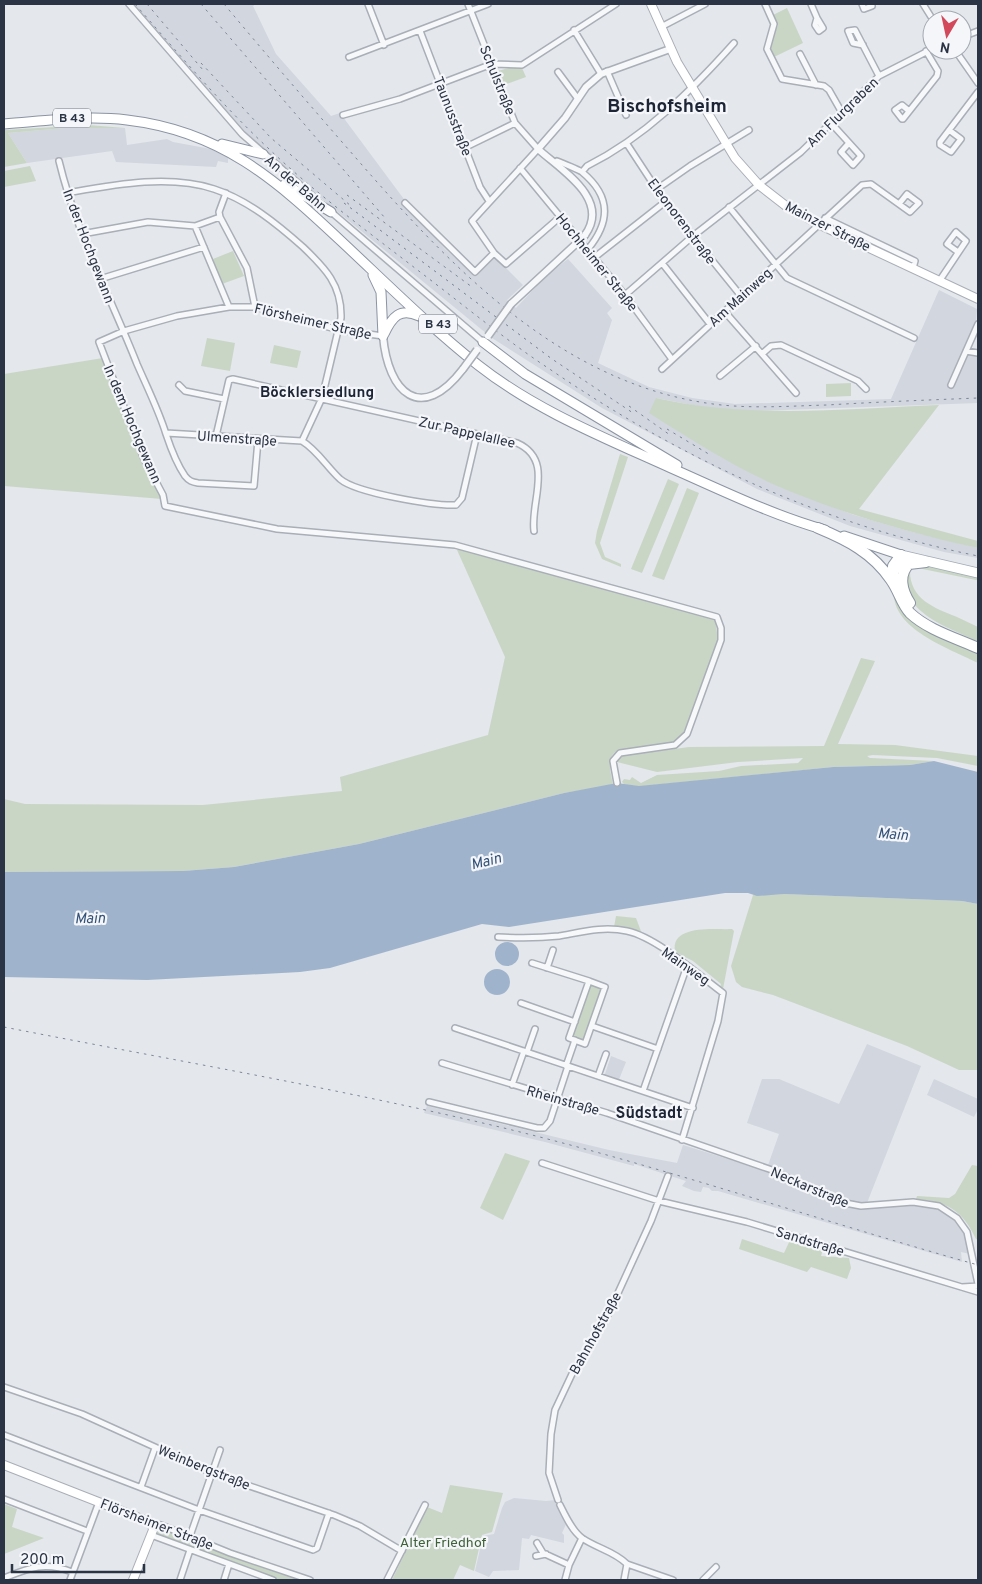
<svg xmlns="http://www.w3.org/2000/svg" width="982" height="1584" font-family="Overpass,sans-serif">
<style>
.built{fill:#d2d6de}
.green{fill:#c9d6c5}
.water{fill:#9fb4cc}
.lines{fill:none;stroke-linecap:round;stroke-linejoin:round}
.minor-casing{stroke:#a9aeb7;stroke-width:8}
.tertiary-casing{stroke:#a9aeb7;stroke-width:9}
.secondary-casing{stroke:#a9aeb7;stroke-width:10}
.primary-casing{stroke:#a3abb8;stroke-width:11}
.trunk-casing{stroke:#8b94a3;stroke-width:11}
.motorway-casing{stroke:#8b94a3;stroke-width:12}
.minor{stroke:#f7f8fa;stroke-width:5}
.tertiary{stroke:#f7f8fa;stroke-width:6}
.secondary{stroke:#fff;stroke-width:8}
.primary{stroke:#fff;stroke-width:9}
.trunk{stroke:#fff;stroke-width:9}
.motorway{stroke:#fff;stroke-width:10}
.rail{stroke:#7d8696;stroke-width:1;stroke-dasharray:2.5 5;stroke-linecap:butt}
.tertiary-bridge-casing{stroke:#a9aeb7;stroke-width:9;stroke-linecap:butt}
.tertiary-bridge{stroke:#f7f8fa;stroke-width:6}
.labels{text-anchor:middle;stroke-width:4.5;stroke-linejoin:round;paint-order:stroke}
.shield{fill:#f4f6f9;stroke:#676e7b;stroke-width:1}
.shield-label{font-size:12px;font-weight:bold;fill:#2b3445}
.street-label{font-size:14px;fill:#2b3445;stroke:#f4f6f9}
.park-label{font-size:14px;fill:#3f6138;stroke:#f4f6f9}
.neighbourhood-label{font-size:15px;font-weight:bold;fill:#1d2536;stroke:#f4f6f9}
.water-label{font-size:15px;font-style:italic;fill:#34527a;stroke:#f4f6f9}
.quarter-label{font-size:16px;font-weight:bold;fill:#1d2536;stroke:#f4f6f9}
.district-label{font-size:19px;font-weight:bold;fill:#1d2536;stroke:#f4f6f9}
</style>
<rect width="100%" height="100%" fill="#e4e7ec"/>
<path class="built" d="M 130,4 L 256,4 L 253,6 L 276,54 L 331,116 L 340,113 L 412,210 L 445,249 L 474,275 L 494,256 L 523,285 L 507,300 L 516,308 L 547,275 L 568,259 L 612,308 L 607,313 L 612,320 L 598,363 L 649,387 L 692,398 L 735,404 L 891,399 L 939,290 L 977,309 L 976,321 L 962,352 L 978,356 L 978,403 L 754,411 L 713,409 L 656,398 L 774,484 L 854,515 L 905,530 L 978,548 L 978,558 L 944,552 L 850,526 L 757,489 L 602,408 L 492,338 L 272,158 L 248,136 Z
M 65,128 L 125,128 L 127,145 L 167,139 L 173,142 L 211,149 L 228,158 L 228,163 L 218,161 L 216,167 L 116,162 L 112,151 L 27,163 L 8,133 Z
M 867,1044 L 921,1066 L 865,1208 L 919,1205 L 943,1211 L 952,1217 L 964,1232 L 970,1254 L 961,1252 L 962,1262 L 718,1191 L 712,1191 L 709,1188 L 703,1187 L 701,1192 L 694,1191 L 682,1186 L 686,1181 L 634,1164 L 634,1166 L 545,1142 L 424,1113 L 427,1106 L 609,1150 L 677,1163 L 683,1145 L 766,1171 L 779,1134 L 747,1123 L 762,1079 L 779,1079 L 839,1104 Z
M 611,1056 L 626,1062 L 618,1082 L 604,1077 Z
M 934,1079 L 978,1099 L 978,1109 L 974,1117 L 927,1095 Z
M 514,1498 L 546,1501 L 556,1500 L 567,1522 L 562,1533 L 564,1535 L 564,1543 L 531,1535 L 529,1539 L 522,1538 L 519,1570 L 493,1571 L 489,1577 L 475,1571 L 483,1536 L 494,1534 L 502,1508 L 505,1502 Z"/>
<path class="green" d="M 787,8 L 803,43 L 774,57 L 769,47 L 778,25 L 773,15 Z
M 515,66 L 522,68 L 526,77 L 504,85 L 498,71 Z
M 88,125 L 125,128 L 65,128 L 8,133 L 27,163 L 4,167 L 4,130 Z
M 30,166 L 36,181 L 4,187 L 4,171 Z
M 233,251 L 244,276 L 222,284 L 213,259 Z
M 207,338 L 235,343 L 230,371 L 201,366 Z
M 274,345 L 301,351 L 297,368 L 270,363 Z
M 103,358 L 162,499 L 4,486 L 4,374 Z
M 851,383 L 851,396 L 826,397 L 826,384 Z
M 656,398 C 749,419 844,409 939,405 L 859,509 L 978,541 L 978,548 C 909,533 840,513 775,485 C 731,465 690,439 649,413 Z
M 620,454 L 628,457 L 600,543 L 605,557 L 621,564 L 621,567 L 602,559 L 595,543 L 597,531 Z
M 668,479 L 679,484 L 642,573 L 631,569 Z
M 687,488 L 699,493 L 664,580 L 652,576 Z
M 460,547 L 710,616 L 716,622 L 718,644 L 685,734 L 674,743 L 618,750 C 605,758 611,772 613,785 L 564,793 L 359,844 L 234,867 L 183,871 L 4,872 L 4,799 L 25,804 L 203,805 L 342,791 L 340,777 L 488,735 L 505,657 L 457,550 Z
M 917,564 L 978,577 L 978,580 L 976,580 L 913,567 L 910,571 C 910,599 934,608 957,617 C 964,620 971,624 978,627 L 978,642 C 957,631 922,620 910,598 C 906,591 906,579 905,571 Z
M 894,596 L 902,606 L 978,650 L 978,663 C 953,650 896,631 894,596 Z
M 861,658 L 875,661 L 838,744 L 895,745 L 978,756 L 978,766 L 937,758 L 873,755 L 867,756 L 870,758 L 934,761 L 910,765 L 833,767 L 634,787 L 624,784 L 622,782 L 624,779 L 630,780 L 632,777 L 641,783 L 657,775 L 719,771 L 741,766 L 798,763 L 803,758 L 738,762 L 657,772 L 617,762 L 622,756 L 689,747 L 824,746 Z
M 784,894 L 962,901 L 978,904 L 978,1070 L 959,1070 L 907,1046 L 773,995 L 742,987 L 736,982 L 731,966 L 753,895 Z
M 616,916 L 636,918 L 642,934 L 614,927 Z
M 732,929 L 734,931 L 723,989 L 720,988 L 721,984 L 693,961 L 675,952 C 670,924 715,930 732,929 Z
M 589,984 L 603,989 L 585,1041 L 572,1037 Z
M 505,1153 L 530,1161 L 503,1220 L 480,1208 Z
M 972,1165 L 978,1166 L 978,1240 L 976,1239 C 963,1211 947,1201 916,1199 L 917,1196 L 949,1198 L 955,1194 Z
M 791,1238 L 823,1249 L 821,1256 L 849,1258 L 851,1268 L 847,1279 L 811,1267 L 807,1272 L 739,1249 L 742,1239 L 784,1253 Z
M 450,1485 L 503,1493 L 492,1532 L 482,1535 L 474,1571 L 460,1565 L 453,1580 L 392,1580 L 427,1507 L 442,1513 Z
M 4,1504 L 17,1509 L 12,1527 L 44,1538 L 4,1554 Z
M 157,1526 L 189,1540 L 303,1580 L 279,1580 L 156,1536 L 155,1532 Z"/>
<path class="water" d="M 934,761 L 978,772 L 978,904 L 962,901 L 784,894 L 757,896 L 748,893 L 725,893 L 509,927 L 482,924 L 330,968 L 300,972 L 147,980 L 4,977 L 4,872 L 183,871 L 234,867 L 359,844 L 564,793 L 617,783 L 639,786 L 833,767 L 910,765 Z
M495 954a12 12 0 1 1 24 0a12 12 0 1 1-24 0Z
M484 982a13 13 0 1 1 26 0a13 13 0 1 1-26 0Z"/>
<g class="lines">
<defs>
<path id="minor" d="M 129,4 L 242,134 L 316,199
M 368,4 L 384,45
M 468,4 L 515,123 L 538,149 L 472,221 L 494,253 L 506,264 L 560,217
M 765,4 L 774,24 L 767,49 L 782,79 L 824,86 L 829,90 L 841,111
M 811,4 L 817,18
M 862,4 L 864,9 L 872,6 L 871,4
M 923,4 L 933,20
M 817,18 L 823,28 L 819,31 L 815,25 Z
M 661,27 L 705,4
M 574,30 L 601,74
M 420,31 L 480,187 L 489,201
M 962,37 L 978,31
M 863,45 L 853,43 L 848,31 L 855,30 L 879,76
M 955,50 L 978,83
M 800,54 L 816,85
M 349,57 L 488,4
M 607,71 L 626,115
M 558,72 L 578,99
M 909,111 L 902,105 L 895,110 L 902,119 L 903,119 L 937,76 L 938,71 L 926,51
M 343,115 L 400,99 L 492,64 L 522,65 L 616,4
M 831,123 L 861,156 L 853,165 L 841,152 L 849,143
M 949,130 L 961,139 L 951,152 L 940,145 L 940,142 L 978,92
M 627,144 L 665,202 L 741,296
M 466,147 L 515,123
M 59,161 C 76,232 110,296 137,364 C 147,387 159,411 166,434 C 171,449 176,463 185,476 C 189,481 192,482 198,483 L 254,486 L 258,440
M 557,161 C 562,163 579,170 582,172 C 611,196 611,221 588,249
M 520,168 L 625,295 L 671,358
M 582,172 L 587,166 C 645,137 692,90 734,43
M 657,189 L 690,166 L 749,130
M 67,193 C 113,185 168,174 214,189 C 248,200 277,224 303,247 C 325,268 342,285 341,318 L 322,398 L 302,441
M 226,193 L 219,212 L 220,217 L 247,268 L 255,307
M 405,203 L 475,272 L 494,253
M 729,207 L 787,278 L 914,338
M 330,211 L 483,342
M 825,218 L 915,261 L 913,268
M 195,226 L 229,307
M 195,226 L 220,217
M 82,234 L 148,222 L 195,226
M 595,257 L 665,202
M 662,263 L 710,324
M 100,279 L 204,247
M 940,280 L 966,241 L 956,232 L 947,244 L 958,252
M 625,295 L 693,236 L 801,152 L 879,76 L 932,49
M 725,312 L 796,393
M 383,336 L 339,330 L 255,307 L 229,307 L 177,316 L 124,331 L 99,342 L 144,459 L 163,495 L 165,506 L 277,529 L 455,545 L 717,617 L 721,628 L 721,640 L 687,734 L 675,745 L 620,753 L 613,761 L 617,783
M 966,351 L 978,353
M 763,353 L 771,346 L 781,345 L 858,381 L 866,389
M 662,369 L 862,185 L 871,184 L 910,212 L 919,203 L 907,194 L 899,204
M 720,376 L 756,346
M 179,385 L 185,391 L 224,399
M 951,385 L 978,324
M 166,433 L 302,441
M 216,436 L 229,380 L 233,379 L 517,443 C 555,460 530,501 534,531
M 302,441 C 317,450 327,467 340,479 C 356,493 434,506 456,505 L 462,498 L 477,434
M 498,937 C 518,938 539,938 559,936 C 582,932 603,926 627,931 C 656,937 699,975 723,993 L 718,1021 L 682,1140
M 532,963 L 589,981
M 547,968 L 553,950
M 589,981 L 605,987 L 585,1044 L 569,1038 Z
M 521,1003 L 575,1022
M 592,1026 L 658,1049
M 455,1028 L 693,1108
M 527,1052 L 535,1029
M 442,1063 L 607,1113 L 772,1170 L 840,1202 L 861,1206 L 913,1202 L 939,1206 L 957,1218 L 967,1232 L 978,1284
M 566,1066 L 575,1040
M 598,1076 L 606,1054
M 512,1085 L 524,1051
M 643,1091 L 687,966
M 429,1102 L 537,1128 L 544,1128 L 550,1121 L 568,1066
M 542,1163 L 659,1201 L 747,1222 L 978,1292
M 962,1287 L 978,1286
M 4,1387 L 82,1414 L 212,1473 L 334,1515 L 360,1526 L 402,1551
M 4,1435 L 199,1510 L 313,1550 L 317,1548 L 329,1513
M 141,1487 L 155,1448
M 4,1499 L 87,1531
M 558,1500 L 549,1473 L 551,1434 L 555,1410 L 572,1374 L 607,1317 L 651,1221 L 668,1176
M 560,1505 C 565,1515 572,1531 582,1538 C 596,1548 614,1551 627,1564 L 624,1580
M 153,1524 L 161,1525 L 230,1553 L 310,1580
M 151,1535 L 273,1580
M 190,1536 L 220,1450
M 537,1543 L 543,1553 L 569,1565
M 536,1556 L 546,1554
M 627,1564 L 673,1580
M 4,1578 C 29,1568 45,1561 72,1572
M 70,1580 L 99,1502
M 180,1580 L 190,1550
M 224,1580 L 229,1564
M 387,1580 L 425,1505
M 565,1580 L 569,1565 L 582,1538
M 703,1580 L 716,1567"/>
<path id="tertiary" d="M 585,235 C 611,199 561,170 538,149 L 565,118 L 586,87 L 601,74 L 670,49
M 511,304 L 578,242
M 383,336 C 388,393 421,424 463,369"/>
<path id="secondary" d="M 651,4 L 677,62 L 735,158 L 759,185 L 786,206 L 818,224 L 978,299
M 4,1465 L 152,1523 L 153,1530 L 133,1580"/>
<path id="primary" d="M 901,555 L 978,573"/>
<path id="trunk" d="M 4,124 C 45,121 86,115 127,120 C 221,131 275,179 341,241 C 386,283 430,327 478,365 C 535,410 605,438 671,468 C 721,490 772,515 825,530
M 222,144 L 263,154
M 285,184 L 331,212
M 373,275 L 381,292 L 383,336
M 384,334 C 392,317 400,307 419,316
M 483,342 L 525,374 L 677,465
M 844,536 L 901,555"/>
<path id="motorway" d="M 818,528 C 847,540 873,553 891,580 C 899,591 901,603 910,613 C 928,630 956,638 978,648
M 893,582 L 893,566 L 901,555 L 903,572
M 910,603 C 902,591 898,575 909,564 L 926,562"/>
</defs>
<use href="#minor" class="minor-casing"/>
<use href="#tertiary" class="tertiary-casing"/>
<use href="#secondary" class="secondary-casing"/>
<use href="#primary" class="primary-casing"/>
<use href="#trunk" class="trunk-casing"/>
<use href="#motorway" class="motorway-casing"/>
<use href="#minor" class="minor"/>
<use href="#tertiary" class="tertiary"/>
<use href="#secondary" class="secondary"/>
<use href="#primary" class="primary"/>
<use href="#trunk" class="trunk"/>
<use href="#motorway" class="motorway"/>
<path class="rail" d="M 135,4 C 178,53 220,103 268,148 C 316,194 371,234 424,275 C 466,307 507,341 551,370 C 683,460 822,524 978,556
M 147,4 L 203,70
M 201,4 L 385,218
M 224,4 C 265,53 307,102 349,150 C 446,262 557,383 713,404 C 751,409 789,406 827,405 C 877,402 928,400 978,398
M 201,63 L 271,138 L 351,206
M 347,195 L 472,287
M 344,203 L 552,359 L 633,413
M 629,406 L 670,435
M 667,429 L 712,456
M 4,1027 C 172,1060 342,1089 508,1129 C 667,1168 821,1221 978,1265"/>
<defs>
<path id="tertiary-bridge" d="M 578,242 L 585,235
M 488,336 L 511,304
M 463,369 L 477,350"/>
</defs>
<use href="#tertiary-bridge" class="tertiary-bridge-casing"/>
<use href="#tertiary-bridge" class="tertiary-bridge"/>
</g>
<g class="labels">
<g class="shield">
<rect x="53" y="108.5" width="38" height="19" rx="4"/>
<rect x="419" y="314.5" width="38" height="19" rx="4"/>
</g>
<g class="shield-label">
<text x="72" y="122">B 43</text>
<text x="438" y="328">B 43</text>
</g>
<g class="street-label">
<text transform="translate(498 80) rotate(68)" y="5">Schulstraße</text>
<text transform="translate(842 112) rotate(-44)" y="5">Am Flurgraben</text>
<text transform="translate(453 116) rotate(69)" y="5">Taunusstraße</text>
<text transform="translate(296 183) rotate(41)" y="5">An der Bahn</text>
<text transform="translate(682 221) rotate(53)" y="5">Eleonorenstraße</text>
<text transform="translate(828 226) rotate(27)" y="5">Mainzer Straße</text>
<text transform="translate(89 246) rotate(69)" y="5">In der Hochgewann</text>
<text transform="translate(597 262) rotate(51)" y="5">Hochheimer Straße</text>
<text transform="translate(740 297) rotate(-42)" y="5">Am Mainweg</text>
<text transform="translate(313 321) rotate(13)" y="5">Flörsheimer Straße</text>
<text transform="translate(133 424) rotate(67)" y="5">In dem Hochgewann</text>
<text transform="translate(467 432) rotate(13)" y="5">Zur Pappelallee</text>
<text transform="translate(237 438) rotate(4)" y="5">Ulmenstraße</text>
<text transform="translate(686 966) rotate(35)" y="5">Mainweg</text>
<text transform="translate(563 1100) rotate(16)" y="5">Rheinstraße</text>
<text transform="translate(810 1187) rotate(23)" y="5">Neckarstraße</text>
<text transform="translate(810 1241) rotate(17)" y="5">Sandstraße</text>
<text transform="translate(595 1333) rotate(-61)" y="5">Bahnhofstraße</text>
<text transform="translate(204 1467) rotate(22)" y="5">Weinbergstraße</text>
<text transform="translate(157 1524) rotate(21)" y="5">Flörsheimer Straße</text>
</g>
<g class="park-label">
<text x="443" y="1547">Alter Friedhof</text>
</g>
<g class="neighbourhood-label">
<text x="317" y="397">Böcklersiedlung</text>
</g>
<g class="water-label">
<text transform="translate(893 834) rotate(5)" y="5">Main</text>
<text transform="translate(486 861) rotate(-14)" y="5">Main</text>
<text transform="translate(90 918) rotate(-1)" y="5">Main</text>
</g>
<g class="quarter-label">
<text x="649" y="1118">Südstadt</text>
</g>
<g class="district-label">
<text x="667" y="112">Bischofsheim</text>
</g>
</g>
<rect width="982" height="1584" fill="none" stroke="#2b3445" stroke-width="10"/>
<g transform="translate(947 35) rotate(189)"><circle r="24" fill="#f4f6f9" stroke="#a4a8b1"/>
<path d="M0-4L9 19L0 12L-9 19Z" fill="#d1495b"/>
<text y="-8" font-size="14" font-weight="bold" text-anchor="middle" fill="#2b3445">N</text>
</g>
<path d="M12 1564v8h132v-8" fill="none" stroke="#2b3445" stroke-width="2.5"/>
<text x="20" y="1564" font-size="15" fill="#2b3445" stroke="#f4f6f9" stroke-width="4" paint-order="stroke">200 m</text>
</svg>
